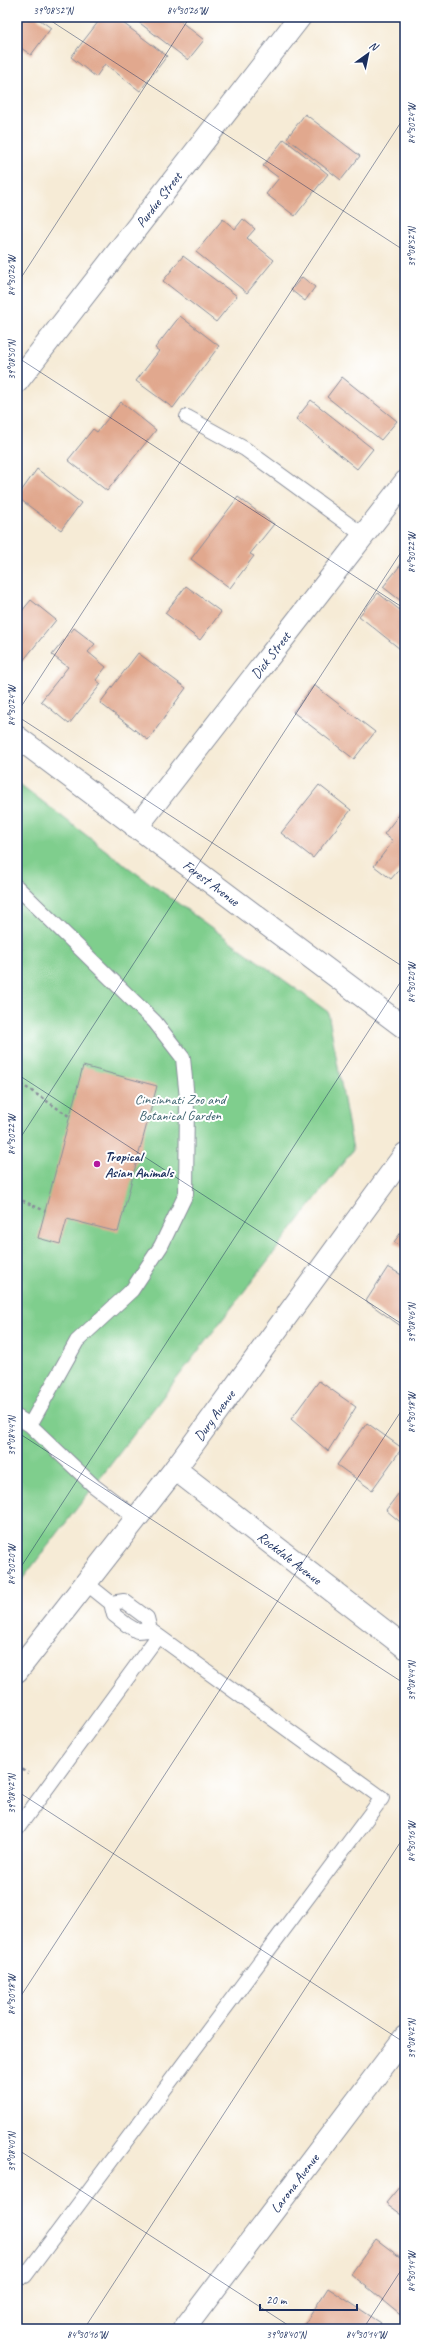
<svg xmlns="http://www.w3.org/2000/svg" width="422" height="2346" font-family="Caveat,sans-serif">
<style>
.green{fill:#7fce8d;stroke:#4d7e76}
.building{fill:#e1a88e}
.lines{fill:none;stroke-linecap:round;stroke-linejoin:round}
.lane-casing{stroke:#888d9a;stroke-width:16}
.street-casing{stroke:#888d9a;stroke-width:24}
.secondary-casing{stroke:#888d9a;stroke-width:24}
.path{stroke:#888d9a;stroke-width:2.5;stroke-dasharray:3 3;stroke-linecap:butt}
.lane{stroke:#fff;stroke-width:14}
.street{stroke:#fff;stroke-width:22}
.secondary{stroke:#fff;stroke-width:22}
.ticks{fill:none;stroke:#1b2f5e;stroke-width:1;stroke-opacity:0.45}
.poi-dot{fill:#b5179e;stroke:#fff;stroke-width:1.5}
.labels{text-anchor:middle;stroke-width:4;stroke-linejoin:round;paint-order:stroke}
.street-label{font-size:14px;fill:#1b2f5e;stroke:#fff}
.park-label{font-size:14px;fill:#395f6c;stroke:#fff}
.poi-label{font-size:14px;font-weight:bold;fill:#1b2f5e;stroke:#fff;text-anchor:start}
.neatline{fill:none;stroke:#1b2f5e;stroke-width:1.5}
.ticks-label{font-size:10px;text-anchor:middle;fill:#1b2f5e}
</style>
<rect width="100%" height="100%" fill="#fff"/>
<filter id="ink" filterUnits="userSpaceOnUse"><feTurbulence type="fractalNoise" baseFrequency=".025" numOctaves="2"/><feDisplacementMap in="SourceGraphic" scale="8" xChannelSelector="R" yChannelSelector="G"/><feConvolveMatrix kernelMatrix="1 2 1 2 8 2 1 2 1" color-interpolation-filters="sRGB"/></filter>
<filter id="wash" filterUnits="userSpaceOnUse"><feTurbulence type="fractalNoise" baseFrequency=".012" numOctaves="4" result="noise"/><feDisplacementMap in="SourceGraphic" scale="16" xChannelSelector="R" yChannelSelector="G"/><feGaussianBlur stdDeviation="0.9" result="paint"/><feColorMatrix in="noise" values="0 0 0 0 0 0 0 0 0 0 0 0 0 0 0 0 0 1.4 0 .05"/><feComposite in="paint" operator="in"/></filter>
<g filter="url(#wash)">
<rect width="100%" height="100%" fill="#f6ebd6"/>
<path class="green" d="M 17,782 L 125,865 L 328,1012 L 353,1150 L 17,1586 Z"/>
<g id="blocks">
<path class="building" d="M 17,17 L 24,17 L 28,20 L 30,17 L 36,17 L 51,28 L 31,55 L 17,45 Z
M 102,17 L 115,17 L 167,56 L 140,91 L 105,64 L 96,77 L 71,57 Z
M 132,17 L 175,17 L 204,40 L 188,60 Z
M 305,114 L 360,156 L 341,180 L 287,138 Z
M 284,139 L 328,174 L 295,216 L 266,194 L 279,178 L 263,166 Z
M 223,219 L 235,229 L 243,219 L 255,229 L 247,238 L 274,260 L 247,293 L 196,252 Z
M 183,256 L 237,296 L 216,322 L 163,281 Z
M 302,277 L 315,287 L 305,301 L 291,290 Z
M 180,316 L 219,346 L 173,408 L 136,381 L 159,351 L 155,348 Z
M 342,377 L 397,421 L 381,440 L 327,397 Z
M 311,400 L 373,449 L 357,469 L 296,419 Z
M 121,402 L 156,430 L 107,491 L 68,460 L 93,429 L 97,432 Z
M 37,469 L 81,503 L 61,530 L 17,497 Z
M 238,497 L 274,524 L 250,554 L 254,556 L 230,588 L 191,559 Z
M 403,562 L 405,564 L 405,604 L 383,587 Z
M 186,586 L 221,612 L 200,640 L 165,613 Z
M 378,593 L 405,614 L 405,653 L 359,616 Z
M 31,600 L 56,620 L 18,667 L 17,617 Z
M 74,628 L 95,644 L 88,652 L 106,667 L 96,680 L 101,684 L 69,724 L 41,701 L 68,667 L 52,655 Z
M 138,653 L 186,688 L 148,740 L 100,703 Z
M 314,685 L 375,732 L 354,759 L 293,712 Z
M 319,785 L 351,810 L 313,858 L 281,833 Z
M 405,807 L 405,868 L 402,866 L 391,879 L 374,866 L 393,841 L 384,834 Z
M 83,1066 L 157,1086 L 118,1232 L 67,1219 L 60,1244 L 38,1238 Z
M 405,1227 L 405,1250 L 394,1242 Z
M 388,1267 L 405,1277 L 405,1329 L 366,1301 Z
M 319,1381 L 356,1407 L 328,1451 L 291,1419 Z
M 367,1423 L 402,1448 L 372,1490 L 337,1465 Z
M 405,1485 L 405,1526 L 386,1510 Z
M 405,2180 L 405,2217 L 386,2203 Z
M 376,2239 L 405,2261 L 405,2318 L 351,2274 Z
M 328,2288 L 381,2323 L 377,2329 L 302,2328 Z"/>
</g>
</g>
<g filter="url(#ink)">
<use href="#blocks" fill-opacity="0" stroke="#888d9a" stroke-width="1"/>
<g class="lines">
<defs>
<path id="lane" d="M 187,417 L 245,449 L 363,535
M 17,887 L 155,1022 L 183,1058 L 187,1099 L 186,1194 L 161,1246 L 132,1290 L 77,1341 L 30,1425
M 17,1417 L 30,1425 L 94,1486 L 136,1518
M 86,1583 L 111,1603 L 114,1615 L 127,1625 L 137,1631 L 150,1630
M 17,1829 L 158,1636
M 17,2270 L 25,2276 L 382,1798 L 150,1630 L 147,1618 L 124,1601 L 111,1603"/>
<g id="street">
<path id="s1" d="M 17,382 L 300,17"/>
<path id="s2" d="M 136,828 L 405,482"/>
<path id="s3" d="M 175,1469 L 405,1647"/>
<path id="s4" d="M 17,1671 L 175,1469 L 405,1154"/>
<path id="s5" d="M 184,2329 L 405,2037"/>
</g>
<g id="secondary">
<path id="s6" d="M 17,737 L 405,1028"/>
</g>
</defs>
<use href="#lane" class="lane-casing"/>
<use href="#street" class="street-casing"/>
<use href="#secondary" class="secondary-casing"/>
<path class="path" d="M 17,1076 L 21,1084 L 17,1102
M 21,1084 L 69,1116
M 17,1198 L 45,1211
M 17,1766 L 28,1773"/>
<use href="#lane" class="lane"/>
<use href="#street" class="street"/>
<use href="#secondary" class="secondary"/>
</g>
</g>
<path class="ticks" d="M 45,17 L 405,251M 17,284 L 190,17M 17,357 L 405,609M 17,713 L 405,116M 17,716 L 405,968M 17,1074 L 405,1326M 17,1143 L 405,546M 17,1432 L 405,1684M 17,1573 L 405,975M 17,1791 L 405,2043M 17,2002 L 405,1405M 17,2149 L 294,2329M 84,2329 L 405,1835M 363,2329 L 405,2264"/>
<circle class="poi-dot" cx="97" cy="1164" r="4"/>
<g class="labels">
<g class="street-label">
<text dy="5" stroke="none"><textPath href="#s1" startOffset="231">Purdue Street</textPath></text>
<text dy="5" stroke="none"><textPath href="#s2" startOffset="219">Dick Street</textPath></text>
<text dy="5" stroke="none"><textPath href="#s6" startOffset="243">Forest Avenue</textPath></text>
<text dy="5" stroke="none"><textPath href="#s4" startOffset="323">Dury Avenue</textPath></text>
<text dy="5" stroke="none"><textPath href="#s3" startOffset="145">Rockdale Avenue</textPath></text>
<text dy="5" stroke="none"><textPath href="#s5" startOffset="183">Larona Avenue</textPath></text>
</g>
<g class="park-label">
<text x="180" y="1104">Cincinnati Zoo and<tspan x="180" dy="16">Botanical Garden</tspan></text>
</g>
<g class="poi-label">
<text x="105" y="1161">Tropical<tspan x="105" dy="16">Asian Animals</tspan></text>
</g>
</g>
<rect width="422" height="2346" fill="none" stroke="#fff" stroke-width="44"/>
<g transform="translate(368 54) rotate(33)" stroke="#ffffff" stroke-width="3" paint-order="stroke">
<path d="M0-3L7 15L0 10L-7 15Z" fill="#1b2f5e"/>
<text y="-6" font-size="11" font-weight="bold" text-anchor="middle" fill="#1b2f5e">N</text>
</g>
<path d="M260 2304v6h97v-6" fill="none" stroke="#1b2f5e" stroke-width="2"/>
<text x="266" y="2304" font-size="12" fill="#1b2f5e" stroke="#ffffff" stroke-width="3" paint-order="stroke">20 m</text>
<rect x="22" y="22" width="378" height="2302" class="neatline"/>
<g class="ticks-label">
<text x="53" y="14">39°08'52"N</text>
<text x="187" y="14">84°30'26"W</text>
<text transform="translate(411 124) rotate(-90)" y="4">84°30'24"W</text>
<text transform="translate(411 247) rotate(-90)" y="4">39°08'52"N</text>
<text transform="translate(11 276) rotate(-90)" y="4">84°30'26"W</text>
<text transform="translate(11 360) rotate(-90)" y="4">39°08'50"N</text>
<text transform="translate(411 553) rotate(-90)" y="4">84°30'22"W</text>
<text transform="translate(11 706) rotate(-90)" y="4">84°30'24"W</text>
<text transform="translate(411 983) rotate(-90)" y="4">84°30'20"W</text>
<text transform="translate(11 1135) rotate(-90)" y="4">84°30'22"W</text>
<text transform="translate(411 1323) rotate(-90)" y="4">39°08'46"N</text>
<text transform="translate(411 1413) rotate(-90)" y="4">84°30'18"W</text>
<text transform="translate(11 1436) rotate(-90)" y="4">39°08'44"N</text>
<text transform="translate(11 1565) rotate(-90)" y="4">84°30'20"W</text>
<text transform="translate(411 1681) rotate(-90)" y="4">39°08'44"N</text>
<text transform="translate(11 1794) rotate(-90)" y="4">39°08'42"N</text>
<text transform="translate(411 1842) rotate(-90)" y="4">84°30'16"W</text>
<text transform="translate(11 1995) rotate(-90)" y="4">84°30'18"W</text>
<text transform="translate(411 2039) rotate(-90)" y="4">39°08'42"N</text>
<text transform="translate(11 2152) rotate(-90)" y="4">39°08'40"N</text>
<text transform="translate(411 2272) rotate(-90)" y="4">84°30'14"W</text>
<text x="87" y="2338">84°30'16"W</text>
<text x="286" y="2338">39°08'40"N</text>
<text x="366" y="2338">84°30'14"W</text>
</g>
</svg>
